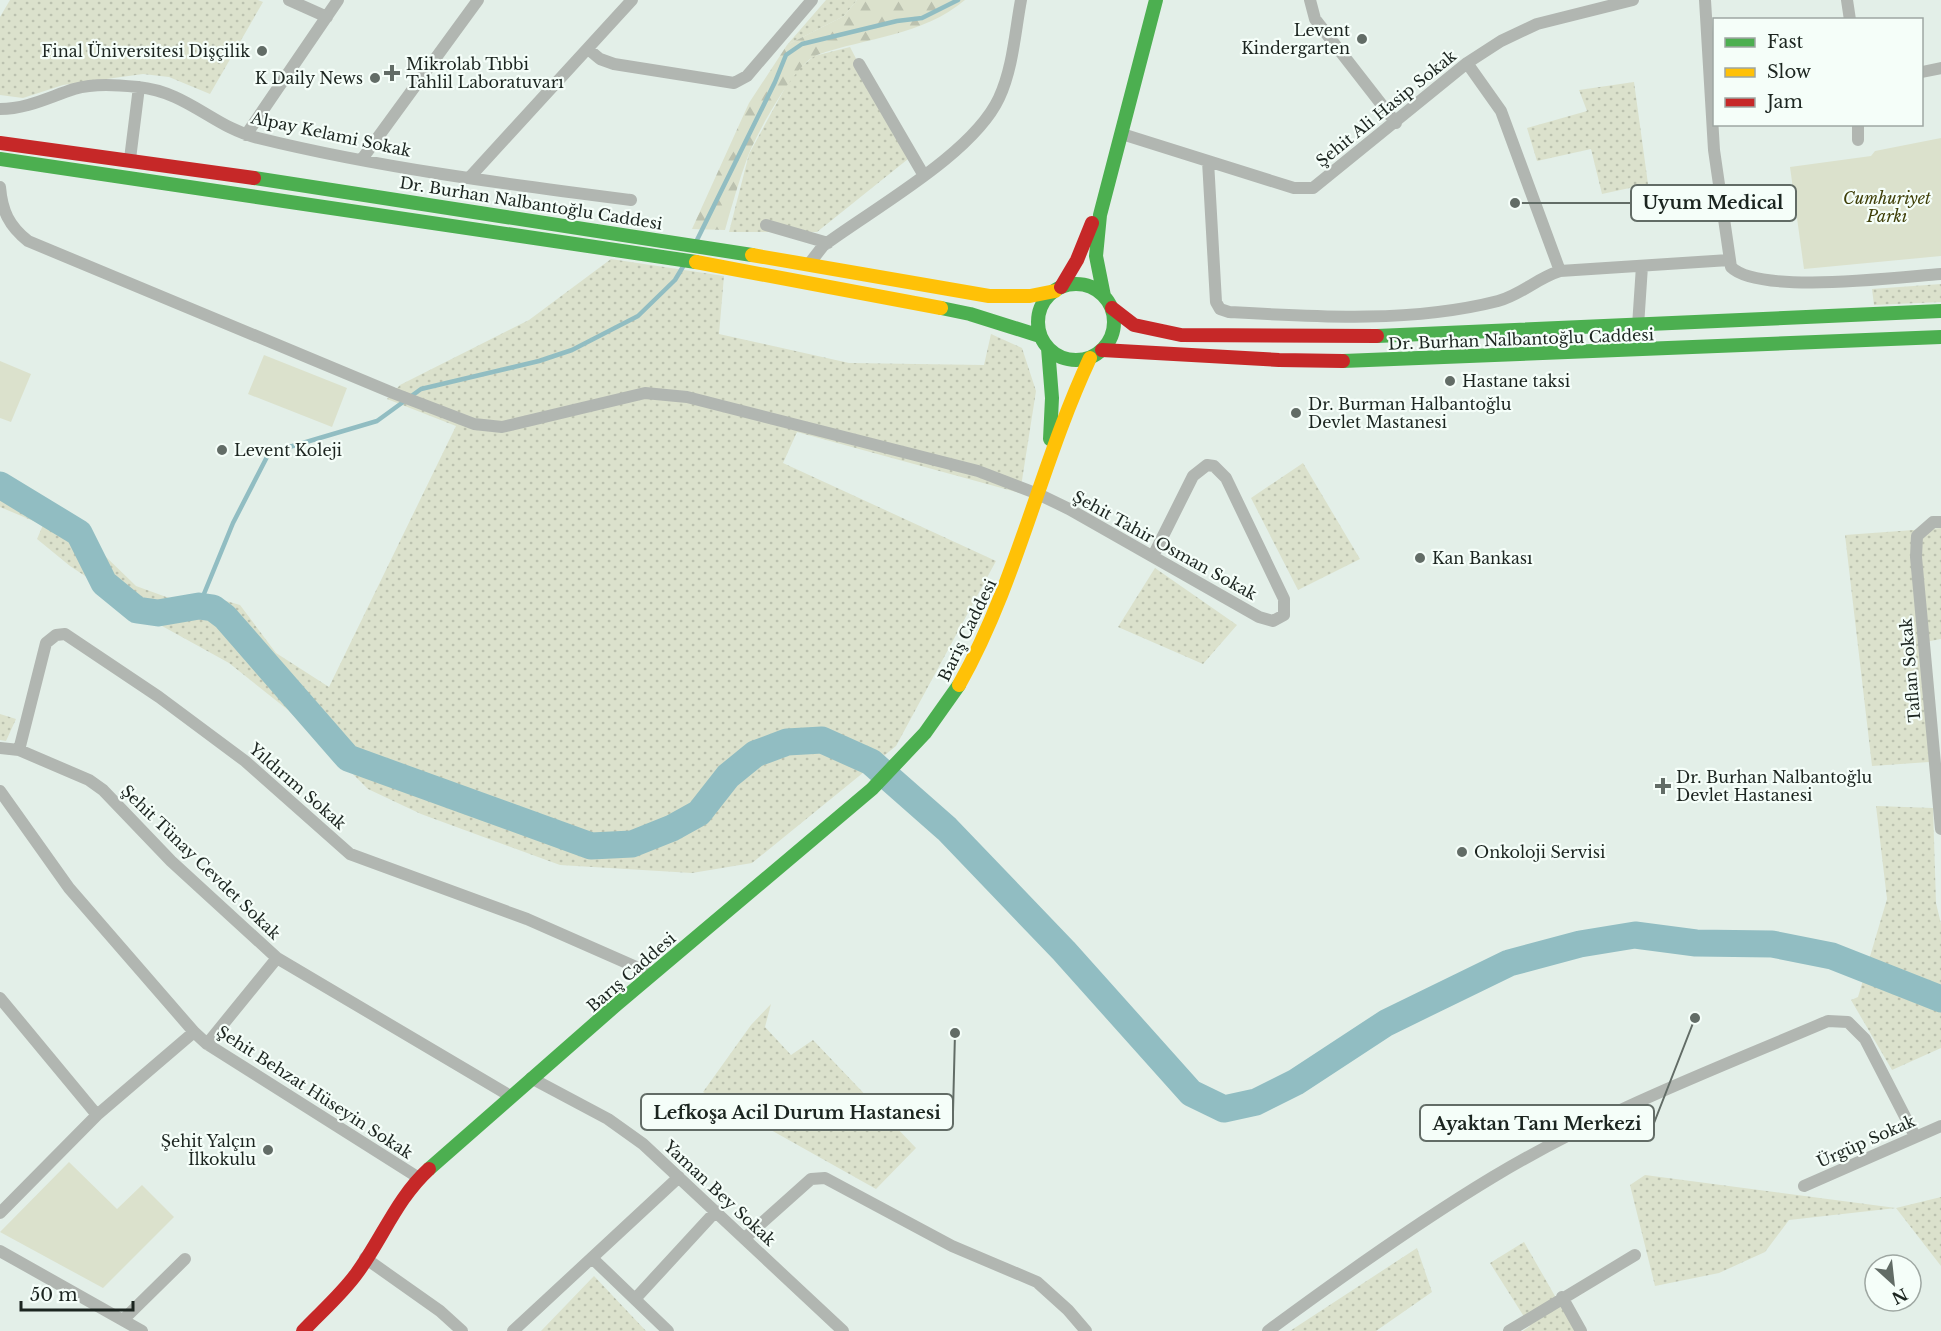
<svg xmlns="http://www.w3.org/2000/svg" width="1941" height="1331" font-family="'Libre Baskerville',serif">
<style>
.grass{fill:url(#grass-dots)}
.forest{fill:url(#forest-firs)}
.park{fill:#dbe1cc}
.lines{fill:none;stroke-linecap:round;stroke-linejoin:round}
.stream{stroke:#91bdc2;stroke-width:4.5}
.river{stroke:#91bdc2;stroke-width:27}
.street{stroke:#b1b6b1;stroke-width:12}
.fast{stroke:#4caf50;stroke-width:14}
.slow{stroke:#ffc107;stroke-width:14}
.jam{stroke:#c62828;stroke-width:14}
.poi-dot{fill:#626c66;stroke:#f5fef9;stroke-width:2}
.labels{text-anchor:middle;stroke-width:4.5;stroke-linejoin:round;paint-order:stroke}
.poi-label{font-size:16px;fill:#1c2520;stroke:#f5fef9;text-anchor:start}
.street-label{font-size:16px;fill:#1c2520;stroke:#f5fef9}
.park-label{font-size:16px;font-style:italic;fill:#3f3f08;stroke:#f5fef9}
.leader{fill:none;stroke:#626c66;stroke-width:2}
.callout-dot{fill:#626c66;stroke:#f5fef9;stroke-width:2}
.callout{fill:#f5fef9;stroke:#626c66;stroke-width:2}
.callout-label{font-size:18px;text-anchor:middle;font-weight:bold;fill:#1c2520}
</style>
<defs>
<pattern id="grass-dots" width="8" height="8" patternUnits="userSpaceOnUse" patternTransform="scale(1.5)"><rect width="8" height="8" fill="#dbe1cc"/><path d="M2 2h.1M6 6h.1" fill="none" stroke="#bbc1af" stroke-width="1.8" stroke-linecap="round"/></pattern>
<pattern id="forest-firs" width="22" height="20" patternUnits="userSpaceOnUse" patternTransform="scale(1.5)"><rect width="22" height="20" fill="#dbe1cc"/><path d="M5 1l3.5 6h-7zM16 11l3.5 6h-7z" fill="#bbc1af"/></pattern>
</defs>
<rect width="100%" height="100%" fill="#e3efe8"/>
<path class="grass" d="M 10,0 L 258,0 L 263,2 L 210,94 L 169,77 L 143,74 L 63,85 L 23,98 L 0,95 L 0,17 Z
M 826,0 L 857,0 L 844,16 L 787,45 Z
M 850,47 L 908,159 L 817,232 L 729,232 L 749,154 L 792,75 L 814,56 Z
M 1634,82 L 1648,184 L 1602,194 L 1591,149 L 1537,161 L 1527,128 L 1587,111 L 1579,90 Z
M 611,259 L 724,276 L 719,334 L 849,363 L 984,365 L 991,334 L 1022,348 L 1036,391 L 1020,493 L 797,432 L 783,463 L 996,561 L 896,746 L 752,863 L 692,873 L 560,865 L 421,814 L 368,789 L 288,710 L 229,663 L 153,621 L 70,566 L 37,539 L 43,525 L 0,507 L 0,473 L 22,491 L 84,521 L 103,554 L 136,586 L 180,602 L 216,598 L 240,605 L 276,653 L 329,687 L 456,426 L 387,399 L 400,385 L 529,320 Z
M 1941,284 L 1941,302 L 1874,305 L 1872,289 Z
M 1303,463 L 1360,559 L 1298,590 L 1251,498 Z
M 1941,528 L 1941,639 L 1920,643 L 1929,762 L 1872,766 L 1845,535 Z
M 1155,568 L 1237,625 L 1203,664 L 1118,627 Z
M 0,714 L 16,719 L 6,741 L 0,740 Z
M 1876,806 L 1933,808 L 1936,903 L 1941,924 L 1941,1048 L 1892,1070 L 1851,1000 L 1858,997 L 1887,899 Z
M 771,1004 L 765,1027 L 791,1055 L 813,1040 L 916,1148 L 876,1189 L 703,1092 L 751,1025 Z
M 1645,1175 L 1896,1208 L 1941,1197 L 1941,1266 L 1896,1208 L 1789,1220 L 1765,1252 L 1719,1273 L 1655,1286 L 1630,1185 Z
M 1524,1242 L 1575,1331 L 1523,1331 L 1530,1326 L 1490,1263 Z
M 1417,1248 L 1432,1292 L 1376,1331 L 1290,1331 Z
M 594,1276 L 646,1331 L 541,1331 Z"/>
<path class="forest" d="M 857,0 L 965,0 C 922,36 868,37 817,55 C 795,63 757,133 748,156 C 739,180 732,205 725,230 L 692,229 L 749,103 L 787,45 L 844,16 Z"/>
<path class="park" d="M 1941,138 L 1941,256 L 1804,269 L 1790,167 L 1871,156 L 1875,151 Z
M 264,355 L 347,388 L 332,427 L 248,394 Z
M 0,361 L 31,374 L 11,422 L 0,418 Z
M 69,1162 L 117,1209 L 142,1185 L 174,1217 L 103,1288 L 0,1232 Z"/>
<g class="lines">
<path class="stream" d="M 696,242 L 775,82 L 786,55 L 802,44 L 897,21 L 922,18 L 958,0
M 199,606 L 233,523 L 269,453 L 377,421 L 421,389 L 539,361 L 572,350 L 638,316 L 675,280 L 684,265"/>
<path class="river" d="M 0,485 L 79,533 L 104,583 L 137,610 L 158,613 L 199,606 L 213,608 L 225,617 L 348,758 L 591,846 L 632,844 L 672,828 L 699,813 L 728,776 L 755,754 L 787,742 L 822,740 L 871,762 L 947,829 L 1064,951 L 1191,1093 L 1224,1109 L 1256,1102 L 1296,1082 L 1386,1023 L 1509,963 L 1580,944 L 1635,935 L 1696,943 L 1772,944 L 1832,956 L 1941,999"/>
<path class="street" d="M 289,0 L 327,17
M 1310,0 L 1315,19 L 1396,123
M 1705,0 L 1714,150 L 1731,267 C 1759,295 1899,277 1941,274
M 1847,0 L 1850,20
M 588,49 L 600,59 L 614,64 L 734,83 L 747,76 L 812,0
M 1467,63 L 1501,111 L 1560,271
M 859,64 L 923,174
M 1922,72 L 1941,68
M 0,109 C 27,109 49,97 74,89 C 95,83 117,85 138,87 C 188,92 213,127 258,138 C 380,168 506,184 631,200
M 1858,124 L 1858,140
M 1122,134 L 1294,188 L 1313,188 L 1467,63 L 1501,41 L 1537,24 L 1633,0
M 246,135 L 338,0
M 130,159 L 139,87
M 362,159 L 478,0
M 1208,161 L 1216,302 L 1220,309 L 1229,312 C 1317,317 1412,323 1498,301 C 1521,295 1537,278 1560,271 L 1729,260
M 469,178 L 632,0
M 0,187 C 2,211 9,226 28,241 L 393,393 L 474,424 L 502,427 L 645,393 L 687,397 L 978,471 L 1038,494 L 1069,509 L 1259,617 L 1273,621 L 1284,615 L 1284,599 L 1226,478 L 1214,466 L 1207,465 L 1193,476 L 1153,556
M 766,225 L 828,243
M 809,264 L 823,246 C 874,208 973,154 999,98 C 1013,68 1015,32 1021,0
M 1638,326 L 1642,266
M 1941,522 L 1933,522 L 1917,536 L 1916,557 L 1941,829
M 0,748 L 19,750 L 89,780 L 103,790 L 171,861 L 277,958 L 512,1097
M 19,750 L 46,643 L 56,635 L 65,634 L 159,697 L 245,761 L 350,854 L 527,919 L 652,974
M 0,791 L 69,888 L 194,1032 L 207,1044 L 419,1178
M 0,998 L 97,1115
M 207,1044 L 277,958
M 531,1078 L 608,1119 L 643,1144 L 843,1331
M 1804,1186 L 1941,1126
M 0,1213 L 97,1115 L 194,1032
M 745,1238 L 811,1179 L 825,1178 L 952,1246 L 1037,1282 L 1068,1310 L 1086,1331
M 0,1251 L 142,1331
M 365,1258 L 440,1311 L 462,1331
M 592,1258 L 668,1331
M 1562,1297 L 1581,1331
M 635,1299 L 716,1211
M 124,1319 L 185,1259
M 513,1331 L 679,1177
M 1268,1331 C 1341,1277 1415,1224 1493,1177 C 1599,1113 1715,1069 1828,1021 L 1848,1022 L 1865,1039 L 1915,1136
M 1509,1331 L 1635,1255"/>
<path class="fast" d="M 0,159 L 696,262
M 254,178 L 752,255
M1038 322a38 38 0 1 1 76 0a38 38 0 1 1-76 0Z
M 1104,296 L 1096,256 L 1100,215 L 1156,0
M 941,308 L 970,314 L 1040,336
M 1377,336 L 1941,311
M 1048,348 L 1052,398 L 1050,439
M 1343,361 L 1941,337
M 429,1169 L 616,1005 L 872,789 L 925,733 L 959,685"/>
<path class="slow" d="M 752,255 L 989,296 L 1030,296 L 1055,291
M 696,262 L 941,308
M 959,685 C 1017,582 1040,465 1090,358"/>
<path class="jam" d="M 0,143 L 254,178
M 1061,287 L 1077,260 L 1092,223
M 1112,308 L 1134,325 L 1181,335 L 1377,336
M 1102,350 L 1279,360 L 1343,361
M 303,1331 C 321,1312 342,1294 357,1273 C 382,1239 397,1198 429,1169"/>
</g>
<g class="poi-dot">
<circle cx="1362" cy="39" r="6"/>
<circle cx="262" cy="51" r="6"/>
<path d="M389 64h6v6h6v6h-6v6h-6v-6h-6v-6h6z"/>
<circle cx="375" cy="78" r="6"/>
<circle cx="1450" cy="381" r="6"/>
<circle cx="1296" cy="413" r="6"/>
<circle cx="222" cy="450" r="6"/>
<circle cx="1420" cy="558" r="6"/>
<path d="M1660 777h6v6h6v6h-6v6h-6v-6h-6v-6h6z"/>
<circle cx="1462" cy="852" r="6"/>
<circle cx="268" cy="1150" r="6"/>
</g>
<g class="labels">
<g class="poi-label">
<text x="1350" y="36" text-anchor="end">Levent<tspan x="1350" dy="18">Kindergarten</tspan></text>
<text x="250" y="57" text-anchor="end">Final Üniversitesi Dişçilik</text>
<text x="406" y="70">Mikrolab Tıbbi<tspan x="406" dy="18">Tahlil Laboratuvarı</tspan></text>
<text x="363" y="84" text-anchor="end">K Daily News</text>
<text x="1462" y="387">Hastane taksi</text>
<text x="1308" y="410">Dr. Burman Halbantoğlu<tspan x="1308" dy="18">Devlet Mastanesi</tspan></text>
<text x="234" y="456">Levent Koleji</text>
<text x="1432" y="564">Kan Bankası</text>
<text x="1676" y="783">Dr. Burhan Nalbantoğlu<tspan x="1676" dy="18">Devlet Hastanesi</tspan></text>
<text x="1474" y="858">Onkoloji Servisi</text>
<text x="256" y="1147" text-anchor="end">Şehit Yalçın<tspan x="256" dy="18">İlkokulu</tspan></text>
</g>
<g class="street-label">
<text transform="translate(1386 108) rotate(-39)" y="6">Şehit Ali Hasip Sokak</text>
<text transform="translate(331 134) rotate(12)" y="6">Alpay Kelami Sokak</text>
<text transform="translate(531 203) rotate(9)" y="6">Dr. Burhan Nalbantoğlu Caddesi</text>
<text transform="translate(1521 339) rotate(-2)" y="6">Dr. Burhan Nalbantoğlu Caddesi</text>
<text transform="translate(1165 545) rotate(29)" y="6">Şehit Tahir Osman Sokak</text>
<text transform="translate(967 630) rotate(-64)" y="6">Bariş Caddesi</text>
<text transform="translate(1910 670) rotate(-95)" y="6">Taflan Sokak</text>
<text transform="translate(298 786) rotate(41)" y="6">Yıldırım Sokak</text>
<text transform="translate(201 862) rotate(44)" y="6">Şehit Tünay Cevdet Sokak</text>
<text transform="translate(631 972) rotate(-41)" y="6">Barış Caddesi</text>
<text transform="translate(315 1092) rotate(33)" y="6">Şehit Behzat Hüseyin Sokak</text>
<text transform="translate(1866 1141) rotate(-24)" y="6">Ürgüp Sokak</text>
<text transform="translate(720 1193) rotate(43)" y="6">Yaman Bey Sokak</text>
</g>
<g class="park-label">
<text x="1887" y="204">Cumhuriyet<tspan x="1887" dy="18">Parkı</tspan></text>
</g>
</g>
<path class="leader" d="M1515 203L1631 203M955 1033L953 1112M1695 1018L1654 1123"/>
<g class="callout-dot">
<circle cx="1515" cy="203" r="6"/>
<circle cx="955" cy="1033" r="6"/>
<circle cx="1695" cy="1018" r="6"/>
</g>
<g class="callout">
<rect x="1631" y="185" width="165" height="36" rx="6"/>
<rect x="641" y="1094" width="312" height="36" rx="6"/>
<rect x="1420" y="1105" width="234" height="36" rx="6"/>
</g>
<g class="callout-label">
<text x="1713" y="209">Uyum Medical</text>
<text x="797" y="1119">Lefkoşa Acil Durum Hastanesi</text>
<text x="1537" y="1130">Ayaktan Tanı Merkezi</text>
</g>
<rect x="1713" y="18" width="210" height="108" fill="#f5fef9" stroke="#9ea7a2" stroke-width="1.5"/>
<rect x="1725" y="38" width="30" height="9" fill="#4caf50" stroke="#9ea7a2" stroke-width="1.5"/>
<text x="1767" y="48" font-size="18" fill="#1c2520">Fast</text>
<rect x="1725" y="68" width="30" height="9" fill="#ffc107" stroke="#9ea7a2" stroke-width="1.5"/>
<text x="1767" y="78" font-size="18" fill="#1c2520">Slow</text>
<rect x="1725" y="98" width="30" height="9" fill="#c62828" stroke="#9ea7a2" stroke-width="1.5"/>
<text x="1767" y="108" font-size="18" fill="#1c2520">Jam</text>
<g transform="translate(1893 1283) rotate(153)"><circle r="28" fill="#f5fef9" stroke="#9ea7a2" stroke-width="1.5"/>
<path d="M0-4.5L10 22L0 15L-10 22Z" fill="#626c66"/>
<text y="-9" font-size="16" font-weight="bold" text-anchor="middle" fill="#1c2520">N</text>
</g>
<path d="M21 1301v9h112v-9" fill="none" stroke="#1c2520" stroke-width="3"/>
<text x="30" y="1301" font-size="18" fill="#1c2520" stroke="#f5fef9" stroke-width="4.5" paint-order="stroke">50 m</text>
</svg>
